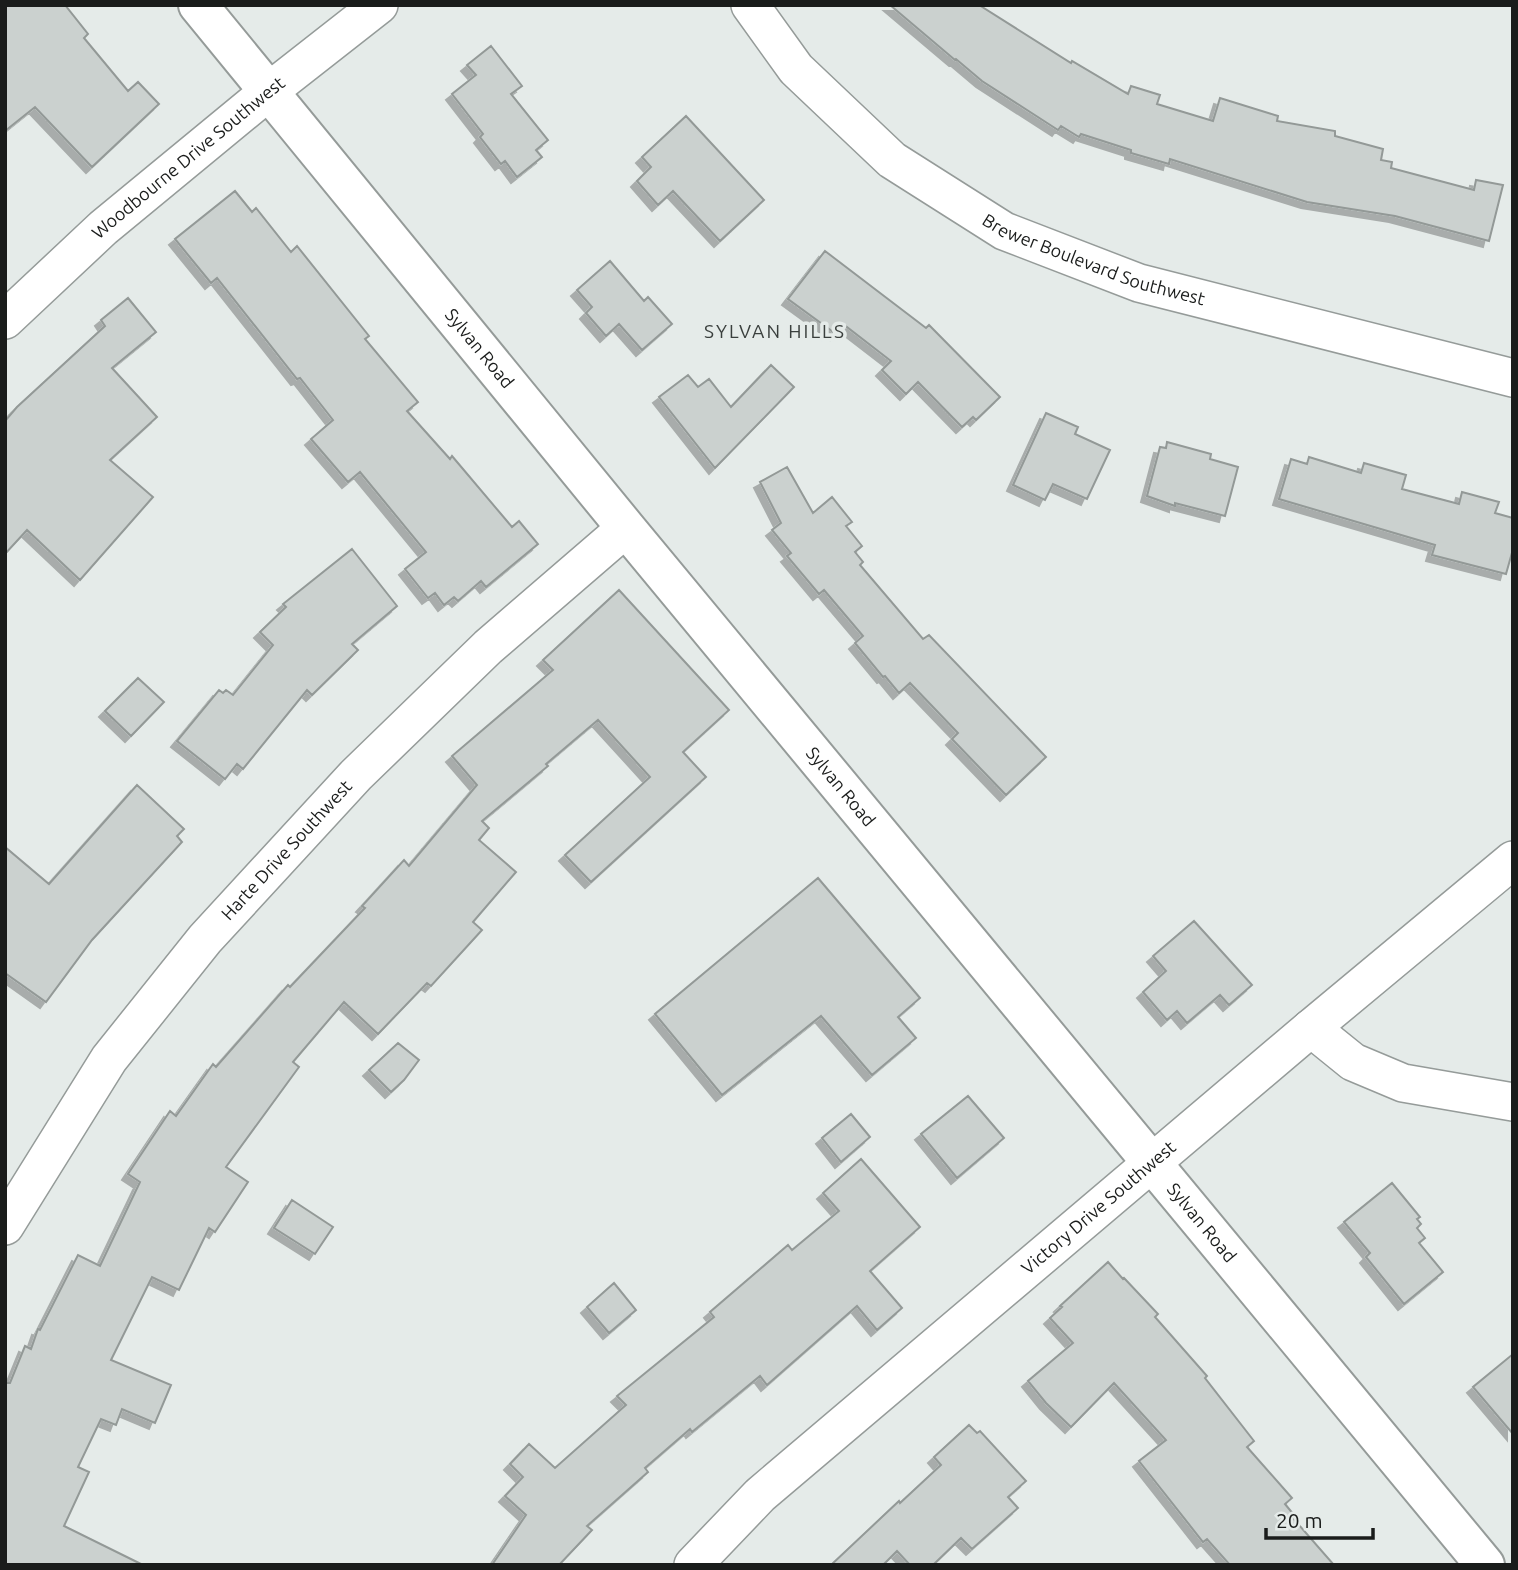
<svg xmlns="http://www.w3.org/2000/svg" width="1518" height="1570" font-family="Ubuntu,sans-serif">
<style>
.building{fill:#cbd1cf;stroke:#939997;stroke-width:2;filter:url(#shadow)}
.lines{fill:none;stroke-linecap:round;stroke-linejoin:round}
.minor-casing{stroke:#959b99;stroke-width:40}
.major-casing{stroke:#959b99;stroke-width:42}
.minor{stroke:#fff;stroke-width:37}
.major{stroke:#fff;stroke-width:38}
.labels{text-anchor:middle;stroke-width:7;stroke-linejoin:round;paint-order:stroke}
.street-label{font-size:18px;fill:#1a1c1b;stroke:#e5ebe9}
.neighbourhood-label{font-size:19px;letter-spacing:2px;fill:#3a3f3d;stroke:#e5ebe9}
</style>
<defs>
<filter id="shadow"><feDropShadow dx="-6" dy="6" stdDeviation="0" flood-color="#0004"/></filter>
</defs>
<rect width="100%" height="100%" fill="#e5ebe9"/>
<path class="building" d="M 5,5 L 65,5 L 88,34 L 84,38 L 128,91 L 138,82 L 159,104 L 92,167 L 35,107 L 5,131 Z
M 890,5 L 979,5 L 1071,63 L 1072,61 L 1128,94 L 1131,86 L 1160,95 L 1157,104 L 1213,121 L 1220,98 L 1278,116 L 1277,121 L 1335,131 L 1335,136 L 1383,149 L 1381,160 L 1392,162 L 1391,168 L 1474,190 L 1476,180 L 1503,185 L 1489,241 L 1395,216 L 1307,202 L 1170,159 L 1169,164 L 1131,153 L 1131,150 L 1081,134 L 1079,137 L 1061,126 L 1058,130 L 982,81 L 956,59 L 955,60 Z
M 491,46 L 522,86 L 511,94 L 548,140 L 536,150 L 542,157 L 517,177 L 505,161 L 501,164 L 480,137 L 483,134 L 452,94 L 476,75 L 467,65 Z
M 686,116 L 764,200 L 720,241 L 673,191 L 658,205 L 637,181 L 651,167 L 642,157 Z
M 235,191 L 252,212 L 256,208 L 291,252 L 297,246 L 369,336 L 365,339 L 418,402 L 407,411 L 450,459 L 452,456 L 512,527 L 519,521 L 538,544 L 486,587 L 481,581 L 458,601 L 454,597 L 444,605 L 435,593 L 428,598 L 405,569 L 426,552 L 360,472 L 348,482 L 311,439 L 333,420 L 300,378 L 297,379 L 217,278 L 211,283 L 175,239 Z
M 825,251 L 926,328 L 929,325 L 1000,397 L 976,420 L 973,417 L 962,427 L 918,382 L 906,394 L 882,370 L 891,361 L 843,324 L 836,334 L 788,299 Z
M 610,261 L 644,301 L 648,297 L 672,324 L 642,350 L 619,324 L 606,336 L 586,313 L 592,307 L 577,290 Z
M 128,298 L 156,332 L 112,368 L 157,417 L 110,460 L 153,497 L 80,580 L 27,530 L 5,554 L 5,421 L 17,407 L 105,326 L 101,320 Z
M 771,365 L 794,387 L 715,468 L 659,397 L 688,375 L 698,387 L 709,379 L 731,407 Z
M 1046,413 L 1078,427 L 1075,434 L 1110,450 L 1087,499 L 1053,484 L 1045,500 L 1013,485 Z
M 1167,442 L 1211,454 L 1210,459 L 1238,467 L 1225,516 L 1175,503 L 1175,506 L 1147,496 L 1160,447 L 1166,448 Z
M 1309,457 L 1361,473 L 1364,463 L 1406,475 L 1402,489 L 1459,504 L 1462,492 L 1499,502 L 1495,513 L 1513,518 L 1513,549 L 1506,574 L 1432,555 L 1435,545 L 1279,499 L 1291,459 L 1307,464 Z
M 787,467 L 813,513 L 832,497 L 852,522 L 846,526 L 862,546 L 855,552 L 863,562 L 860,565 L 923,639 L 929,635 L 1046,757 L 1006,795 L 952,739 L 958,733 L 910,683 L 899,693 L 885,676 L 883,677 L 855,643 L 863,636 L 824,590 L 819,594 L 787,556 L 791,553 L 772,530 L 781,523 L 760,482 Z
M 352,549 L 397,606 L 352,644 L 358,650 L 312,695 L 307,690 L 243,769 L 237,764 L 225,779 L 177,741 L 219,690 L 223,693 L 226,690 L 233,695 L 273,645 L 260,632 L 286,607 L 283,604 Z
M 619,590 L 729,710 L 683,752 L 706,777 L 591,882 L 565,855 L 650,777 L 598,720 L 546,764 L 548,766 L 482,821 L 489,828 L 479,840 L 516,872 L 473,922 L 482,930 L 431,986 L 427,983 L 378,1034 L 344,1002 L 293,1062 L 299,1067 L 226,1167 L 248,1182 L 215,1232 L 209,1228 L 179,1290 L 152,1277 L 111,1360 L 171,1385 L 155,1423 L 122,1409 L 116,1425 L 101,1419 L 78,1467 L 89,1472 L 64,1526 L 143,1565 L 5,1565 L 5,1383 L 10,1383 L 25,1346 L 31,1349 L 38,1329 L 40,1330 L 78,1255 L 100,1266 L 140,1182 L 128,1174 L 170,1111 L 176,1116 L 213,1064 L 216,1067 L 288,985 L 290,987 L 365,908 L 362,906 L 404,860 L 409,866 L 477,785 L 452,756 L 553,670 L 543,660 Z
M 138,678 L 164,702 L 131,736 L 105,711 Z
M 137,785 L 184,829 L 177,836 L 182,842 L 92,940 L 46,1002 L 5,973 L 5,847 L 49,884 Z
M 818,878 L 920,998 L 898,1017 L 916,1038 L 872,1075 L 821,1016 L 722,1095 L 655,1014 Z
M 1194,921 L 1252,985 L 1229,1005 L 1220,995 L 1187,1023 L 1177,1011 L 1167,1020 L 1143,992 L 1166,971 L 1153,956 Z
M 398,1043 L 419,1060 L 404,1080 L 391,1092 L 369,1070 Z
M 968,1096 L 1004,1138 L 957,1178 L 921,1134 Z
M 851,1114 L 870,1137 L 841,1162 L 822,1138 Z
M 861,1159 L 920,1227 L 870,1271 L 902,1308 L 877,1330 L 857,1306 L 767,1385 L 760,1376 L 692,1432 L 690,1429 L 645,1468 L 648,1472 L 587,1526 L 592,1530 L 559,1565 L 492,1565 L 526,1515 L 505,1496 L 523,1477 L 510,1464 L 529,1444 L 555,1468 L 626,1405 L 617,1396 L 714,1317 L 710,1312 L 788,1245 L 792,1250 L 839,1211 L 823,1193 Z
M 1392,1183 L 1420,1217 L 1417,1219 L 1421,1224 L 1417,1228 L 1425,1238 L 1419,1243 L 1443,1272 L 1404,1304 L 1366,1257 L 1370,1253 L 1344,1222 Z
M 292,1200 L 333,1227 L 315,1254 L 274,1228 Z
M 1108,1262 L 1123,1279 L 1124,1278 L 1158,1314 L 1155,1317 L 1207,1376 L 1205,1378 L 1254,1441 L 1247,1447 L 1292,1498 L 1285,1504 L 1294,1515 L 1292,1517 L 1334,1565 L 1230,1565 L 1207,1539 L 1203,1542 L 1139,1461 L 1166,1440 L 1114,1383 L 1071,1427 L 1046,1403 L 1028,1381 L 1073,1343 L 1050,1318 L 1062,1307 L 1060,1306 Z
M 614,1283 L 636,1310 L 609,1333 L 587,1307 Z
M 1513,1354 L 1513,1434 L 1473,1387 Z
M 969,1425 L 977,1433 L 980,1431 L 1026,1481 L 1008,1497 L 1018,1508 L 972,1549 L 961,1538 L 933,1565 L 910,1565 L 897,1551 L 883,1565 L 831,1565 L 899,1501 L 900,1503 L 941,1465 L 934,1457 Z"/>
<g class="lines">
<defs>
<g id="minor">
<path id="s1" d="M 750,5 L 796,69 L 892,160 L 1004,231 L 1139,283 L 1513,378"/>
<path id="s2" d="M 5,320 L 103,228 L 268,92 L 379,5"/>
<path d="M 1311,1028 L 1353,1062 L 1403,1083 L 1513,1102"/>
<path id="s3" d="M 5,1226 L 109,1059 L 205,939 L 356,775 L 488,647 L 626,528"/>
<path id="s4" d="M 693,1565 L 760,1495 L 1311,1028 L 1513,860"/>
</g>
<g id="major">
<path id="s5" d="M 198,5 L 626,528 L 1485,1565"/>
</g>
</defs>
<use href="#minor" class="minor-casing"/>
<use href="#major" class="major-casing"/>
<use href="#minor" class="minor"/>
<use href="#major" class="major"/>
</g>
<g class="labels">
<g class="street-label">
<text dy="6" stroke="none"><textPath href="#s2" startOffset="245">Woodbourne Drive Southwest</textPath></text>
<text dy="6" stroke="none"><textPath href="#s1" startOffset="438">Brewer Boulevard Southwest</textPath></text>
<text dy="6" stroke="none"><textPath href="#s5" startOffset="444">Sylvan Road</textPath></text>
<text dy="6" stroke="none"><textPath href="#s5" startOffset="1012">Sylvan Road</textPath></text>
<text dy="6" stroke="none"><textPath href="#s3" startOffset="471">Harte Drive Southwest</textPath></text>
<text dy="6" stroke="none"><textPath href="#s4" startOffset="541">Victory Drive Southwest</textPath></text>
<text dy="6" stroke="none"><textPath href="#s5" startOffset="1578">Sylvan Road</textPath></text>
</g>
<g class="neighbourhood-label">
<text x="775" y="338">SYLVAN HILLS</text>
</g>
</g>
<rect width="1518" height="1570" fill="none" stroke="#1a1c1b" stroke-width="14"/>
<path d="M1266 1528v10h107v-10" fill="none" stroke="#1a1c1b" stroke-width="3.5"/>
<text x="1276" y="1528" font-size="21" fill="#1a1c1b" stroke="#e5ebe9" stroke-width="5" paint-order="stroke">20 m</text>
</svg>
